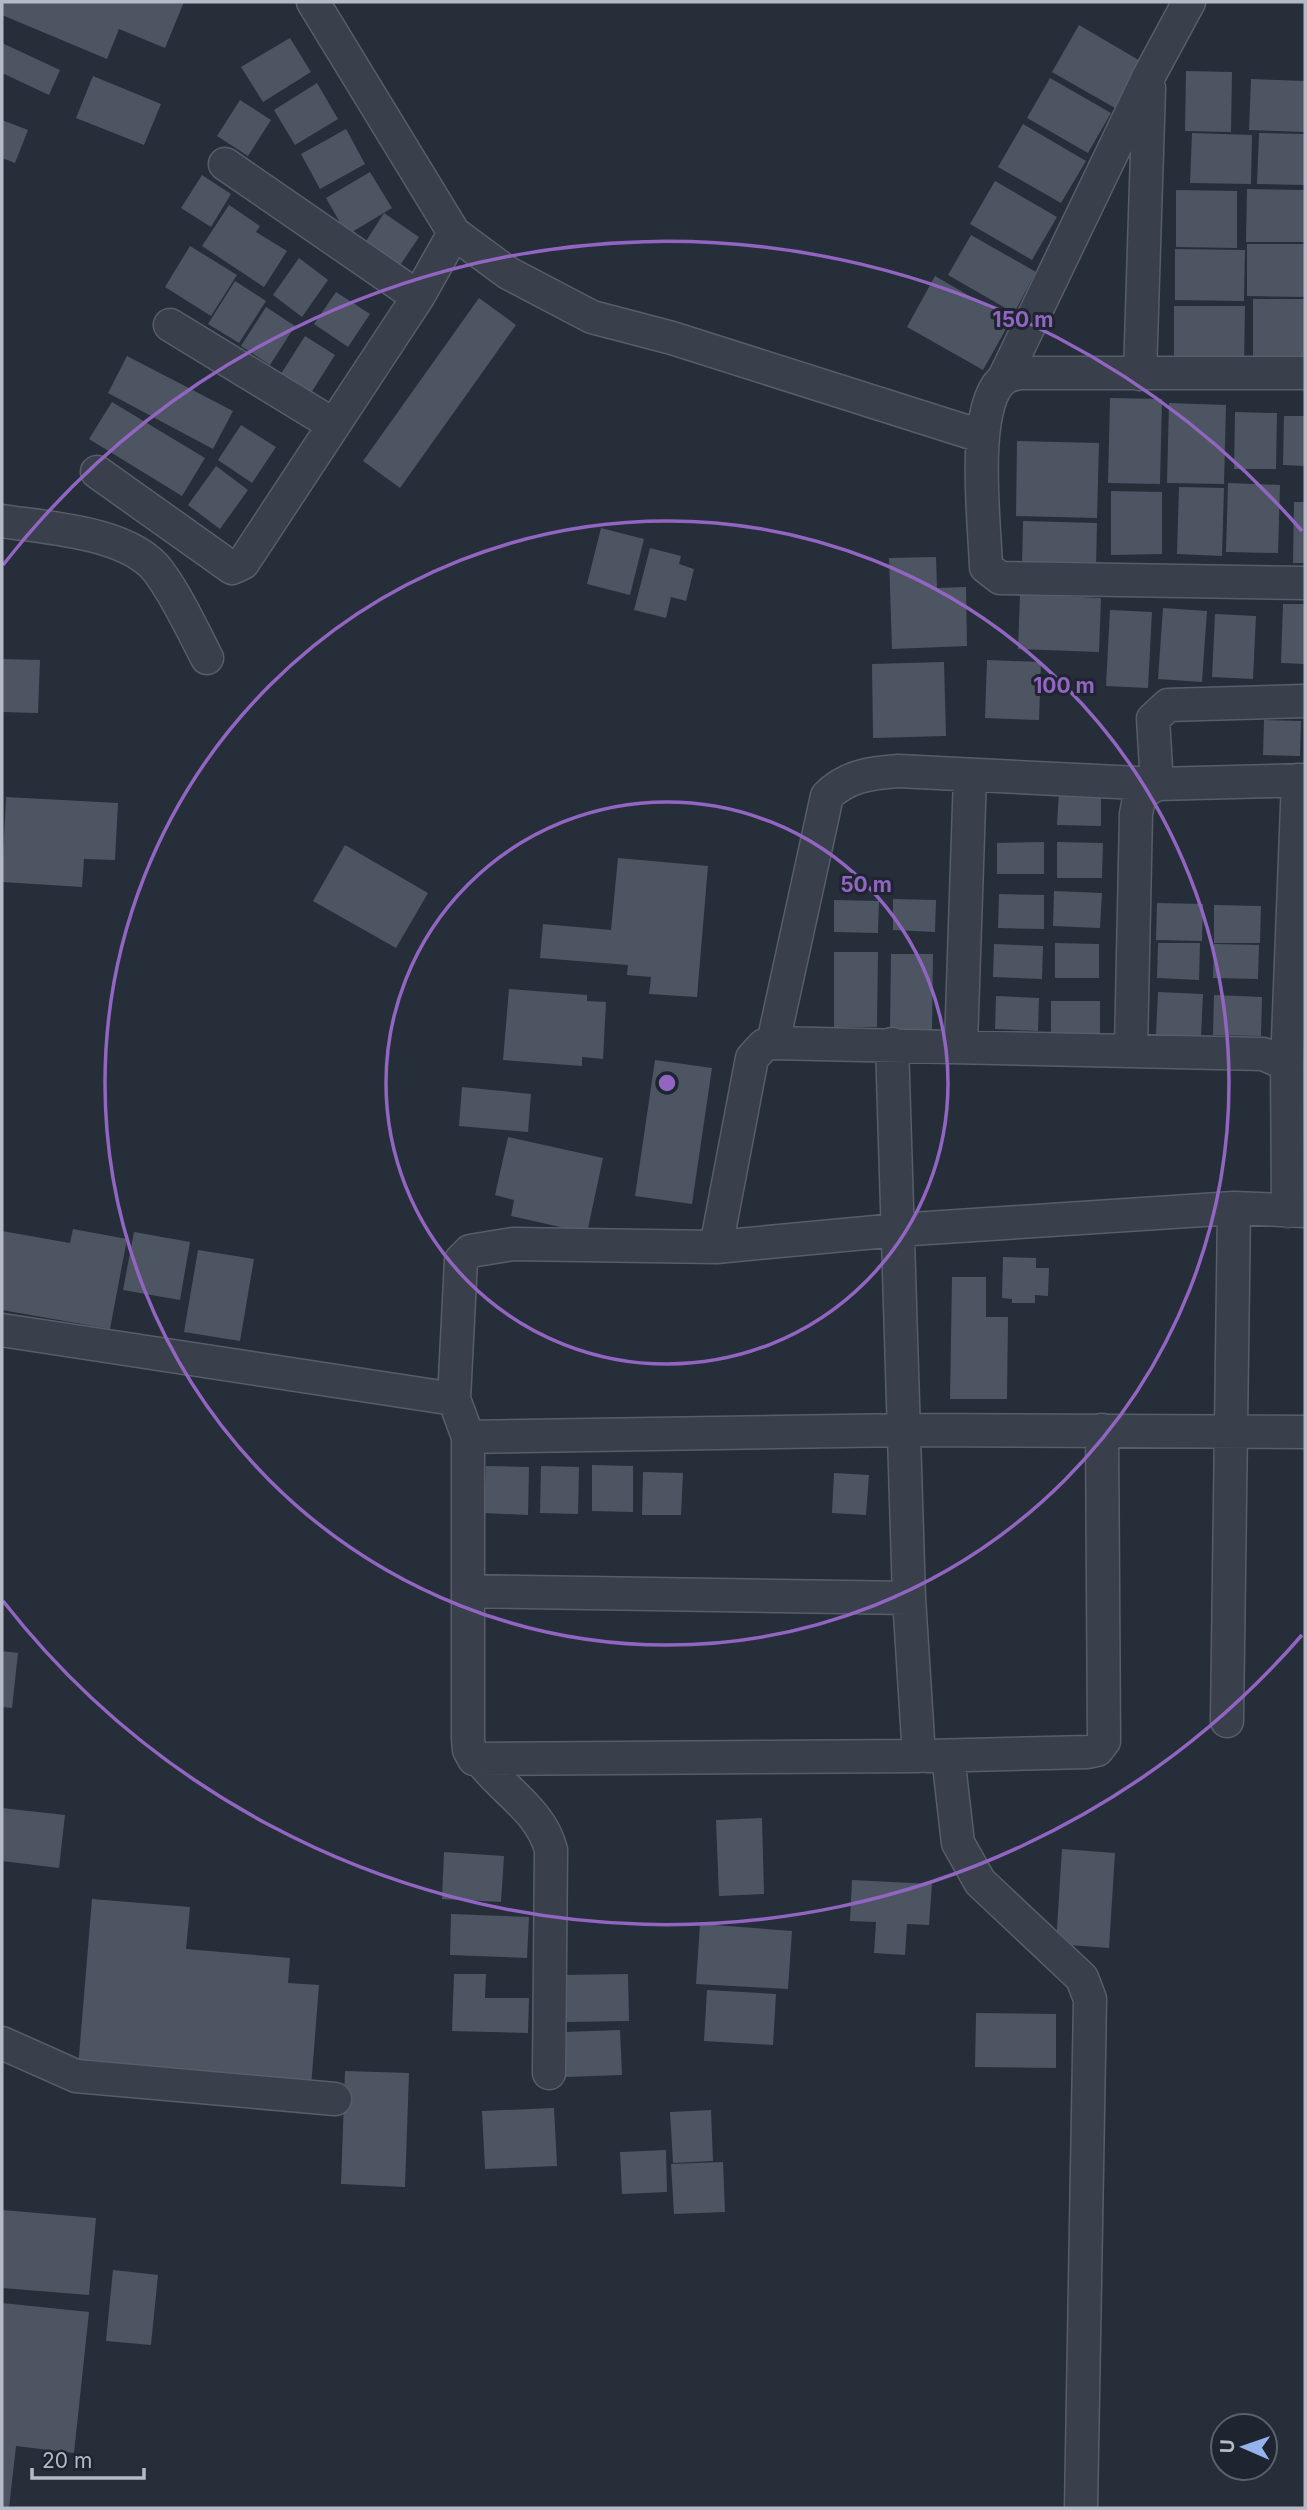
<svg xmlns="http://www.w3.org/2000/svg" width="1307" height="2510" font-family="Inter,sans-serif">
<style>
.building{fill:#4d5563}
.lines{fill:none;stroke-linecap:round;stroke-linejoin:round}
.street-casing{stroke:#585e69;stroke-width:35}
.street{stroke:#3a404b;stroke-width:32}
.ring{fill:none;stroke:#9265c2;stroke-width:3.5}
.centre{fill:#9265c2;stroke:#1f2530;stroke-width:3.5}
.ring-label{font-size:21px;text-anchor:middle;font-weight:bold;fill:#9265c2;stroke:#1f2530;stroke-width:6;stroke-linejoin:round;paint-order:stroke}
</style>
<rect width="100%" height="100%" fill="#262e3a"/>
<path class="building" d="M 3,2 L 184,2 L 165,48 L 119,29 L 107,59 L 2,15 Z
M 1079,25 L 1142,62 L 1115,108 L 1052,72 Z
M 290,38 L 311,72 L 263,102 L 241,67 Z
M 2,43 L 60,70 L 49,95 L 2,73 Z
M 1186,71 L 1232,72 L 1231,132 L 1185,131 Z
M 93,76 L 161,104 L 144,145 L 76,118 Z
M 1050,78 L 1111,113 L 1088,153 L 1027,118 Z
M 1251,79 L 1305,81 L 1305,132 L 1249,130 Z
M 317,83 L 338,119 L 295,145 L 274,110 Z
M 240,100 L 271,120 L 248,156 L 217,136 Z
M 2,120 L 28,130 L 15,163 L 2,158 Z
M 1023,124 L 1086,161 L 1061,203 L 998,167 Z
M 346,129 L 365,164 L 320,189 L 301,154 Z
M 1192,133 L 1252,135 L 1251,184 L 1190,183 Z
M 1259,133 L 1305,134 L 1305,185 L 1257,184 Z
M 370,172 L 392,208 L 347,235 L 326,198 Z
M 202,175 L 231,194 L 211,227 L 181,208 Z
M 995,181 L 1057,217 L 1032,260 L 970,224 Z
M 1247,189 L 1305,190 L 1305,242 L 1246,242 Z
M 1176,190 L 1237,191 L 1237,248 L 1176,247 Z
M 229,205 L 260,226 L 256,232 L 287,251 L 264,287 L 202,246 Z
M 384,213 L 419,237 L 395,273 L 361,249 Z
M 971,235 L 1036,272 L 1014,313 L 948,275 Z
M 1247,244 L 1305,244 L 1305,297 L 1247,296 Z
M 190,246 L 237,275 L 211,316 L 165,287 Z
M 1175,249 L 1245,250 L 1244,301 L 1175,300 Z
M 299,258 L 328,280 L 302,317 L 273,295 Z
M 935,276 L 1011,320 L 983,370 L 907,327 Z
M 235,281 L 266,301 L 239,343 L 208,324 Z
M 336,292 L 370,314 L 348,347 L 314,324 Z
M 479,298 L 516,325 L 400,488 L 363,461 Z
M 1253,299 L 1305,299 L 1305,358 L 1253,358 Z
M 1174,306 L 1245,306 L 1244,363 L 1174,362 Z
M 266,307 L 295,326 L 270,365 L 241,346 Z
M 305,336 L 335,355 L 311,393 L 281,374 Z
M 127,356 L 233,411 L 213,449 L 108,393 Z
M 1110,398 L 1162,399 L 1160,484 L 1108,483 Z
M 112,402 L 205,458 L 182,496 L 89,439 Z
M 1169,403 L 1226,405 L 1224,484 L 1167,483 Z
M 1235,412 L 1277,413 L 1276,469 L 1234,469 Z
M 1284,416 L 1305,416 L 1305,466 L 1283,465 Z
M 241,425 L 276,447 L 252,483 L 218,460 Z
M 1017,441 L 1099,443 L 1097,518 L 1016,516 Z
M 216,466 L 248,490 L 220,529 L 188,505 Z
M 1228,483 L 1280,485 L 1278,553 L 1226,552 Z
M 1179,487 L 1224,488 L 1222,556 L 1177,554 Z
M 1111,491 L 1162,492 L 1162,554 L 1111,555 Z
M 1294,502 L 1305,502 L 1305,563 L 1293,563 Z
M 1023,521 L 1097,523 L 1096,569 L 1022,568 Z
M 601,528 L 644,539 L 630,595 L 587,584 Z
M 650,548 L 681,556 L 679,564 L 694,569 L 686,601 L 671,597 L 666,618 L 634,610 Z
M 936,557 L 937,588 L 966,587 L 967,646 L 892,649 L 889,558 Z
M 1020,594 L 1101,598 L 1099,652 L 1018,649 Z
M 1283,604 L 1305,604 L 1305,664 L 1281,663 Z
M 1163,608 L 1207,611 L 1202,682 L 1158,679 Z
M 1110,610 L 1152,612 L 1148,688 L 1106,686 Z
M 1215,614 L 1256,616 L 1253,679 L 1212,677 Z
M 2,659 L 40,660 L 38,713 L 2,712 Z
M 987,660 L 1041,662 L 1039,720 L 985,718 Z
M 944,662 L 946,736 L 873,738 L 872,664 Z
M 1264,720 L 1301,721 L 1300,756 L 1263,755 Z
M 1059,791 L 1101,792 L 1101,826 L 1057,825 Z
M 6,797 L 118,803 L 115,860 L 84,859 L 82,887 L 2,882 Z
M 1044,842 L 1044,874 L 997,874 L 997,843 Z
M 1057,842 L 1103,843 L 1102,878 L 1057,878 Z
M 345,845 L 428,893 L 396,948 L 313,901 Z
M 618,858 L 708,866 L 697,997 L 649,994 L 651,977 L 627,975 L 628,965 L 540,958 L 543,924 L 611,930 Z
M 1054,891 L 1102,893 L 1100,928 L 1053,926 Z
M 999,894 L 1044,895 L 1044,929 L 998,928 Z
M 893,899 L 936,900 L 935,932 L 893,930 Z
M 834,900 L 879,901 L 878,933 L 834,932 Z
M 1157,903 L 1203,904 L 1202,941 L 1156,940 Z
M 1214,905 L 1261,906 L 1260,943 L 1214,943 Z
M 1055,943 L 1099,944 L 1099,978 L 1055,978 Z
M 1158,943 L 1200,943 L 1199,980 L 1157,978 Z
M 994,944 L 1043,946 L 1042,979 L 993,977 Z
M 1214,944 L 1259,945 L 1258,979 L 1213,978 Z
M 834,952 L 878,952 L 877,1027 L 834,1027 Z
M 891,954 L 933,954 L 932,1030 L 890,1030 Z
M 509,989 L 587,995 L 587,1001 L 606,1002 L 603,1059 L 582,1057 L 582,1066 L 503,1060 Z
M 1158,992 L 1203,994 L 1201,1037 L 1156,1035 Z
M 1214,995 L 1262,997 L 1261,1036 L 1213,1035 Z
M 996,996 L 1039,998 L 1038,1031 L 995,1029 Z
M 1051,1001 L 1100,1001 L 1100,1036 L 1051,1036 Z
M 655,1060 L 712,1068 L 692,1204 L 635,1196 Z
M 462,1087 L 531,1094 L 528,1132 L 459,1126 Z
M 508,1137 L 603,1158 L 587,1233 L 511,1216 L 514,1200 L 495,1195 Z
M 73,1229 L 127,1239 L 110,1329 L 2,1310 L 2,1231 L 70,1243 Z
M 134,1232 L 190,1242 L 180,1300 L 123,1290 Z
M 198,1250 L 254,1259 L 240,1341 L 184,1332 Z
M 1003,1257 L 1036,1258 L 1036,1268 L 1049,1268 L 1048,1296 L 1035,1295 L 1035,1303 L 1012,1303 L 1012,1299 L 1002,1298 Z
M 952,1277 L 986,1277 L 986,1317 L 1008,1317 L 1007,1399 L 950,1399 Z
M 592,1465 L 633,1466 L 633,1512 L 592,1511 Z
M 486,1466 L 529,1467 L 528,1515 L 484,1513 Z
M 541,1466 L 579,1467 L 578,1514 L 540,1513 Z
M 643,1472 L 683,1473 L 681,1515 L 642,1515 Z
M 834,1473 L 869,1475 L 866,1515 L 832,1513 Z
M 2,1651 L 18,1653 L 12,1708 L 2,1707 Z
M 2,1808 L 65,1815 L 59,1868 L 2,1861 Z
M 762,1818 L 764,1894 L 719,1896 L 716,1820 Z
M 1062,1849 L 1115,1853 L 1109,1948 L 1056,1944 Z
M 444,1852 L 504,1856 L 501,1902 L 442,1899 Z
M 852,1880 L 932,1884 L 929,1925 L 907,1924 L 905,1955 L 874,1953 L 876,1922 L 850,1921 Z
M 92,1899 L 190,1907 L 186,1949 L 290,1958 L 288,1983 L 319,1985 L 311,2087 L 78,2068 Z
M 451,1914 L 529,1917 L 527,1958 L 450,1955 Z
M 700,1924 L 792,1931 L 788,1989 L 696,1984 Z
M 454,1974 L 486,1974 L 485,1998 L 529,1998 L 528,2033 L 452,2031 Z
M 628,1974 L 629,2021 L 565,2022 L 565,1975 Z
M 707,1990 L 776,1994 L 773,2045 L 704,2041 Z
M 976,2013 L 1056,2014 L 1056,2068 L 975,2067 Z
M 620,2030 L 622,2075 L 566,2077 L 564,2032 Z
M 345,2071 L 409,2073 L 405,2187 L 341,2184 Z
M 554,2108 L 557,2166 L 485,2169 L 482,2111 Z
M 711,2110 L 713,2161 L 673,2163 L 670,2112 Z
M 666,2150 L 667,2192 L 622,2194 L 620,2152 Z
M 723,2162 L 725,2212 L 674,2214 L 671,2164 Z
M 2,2210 L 96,2218 L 89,2295 L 2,2288 Z
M 113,2270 L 158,2275 L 151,2345 L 106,2341 Z
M 2,2303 L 89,2312 L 74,2453 L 16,2446 L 9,2508 L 2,2508 Z"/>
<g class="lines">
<defs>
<path id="street" d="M 313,2 L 454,233 L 508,273 L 592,317 L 672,338 L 981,436
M 225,164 L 418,297
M 170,325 L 334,425
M 1305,373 L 1020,373 C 1016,374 1009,375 1005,378 C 969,401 985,527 986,567 L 1000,578 L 1305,583
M 1140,374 L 1149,88
M 1004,378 L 1149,76 L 1189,2
M 97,472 L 232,568 L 243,563 L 418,297 L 454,233
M 2,521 C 47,528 130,532 159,572 C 178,598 192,629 207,658
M 773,1043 L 827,796 C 847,776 871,773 898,771 L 1157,784 L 1153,719 L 1168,705 L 1305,701
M 961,1045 L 970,775
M 1131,1049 L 1136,814 L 1140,794 L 1157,784 L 1305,780
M 1287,1064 L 1298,780
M 716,1247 L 752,1058 L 764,1045 L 773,1043 L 1263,1054 L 1287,1064 L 1288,1211
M 2,1330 L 454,1399 L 461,1260 L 470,1251 L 513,1244 L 716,1247 L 897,1230 L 1234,1208 L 1305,1211
M 454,1399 L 468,1437 L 468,1738 L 469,1750 L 474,1759 L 919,1756 L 909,1598 L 892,1044
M 468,1437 L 905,1430 L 1305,1432
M 468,1591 L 909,1598
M 1227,1721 L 1234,1208
M 927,1756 L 1088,1752 L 1097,1750 L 1104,1741 L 1102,1430
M 948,1756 L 958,1843 L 980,1882 L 1082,1978 L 1090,1999 L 1081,2508
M 481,1761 C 505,1792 541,1811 551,1850 L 549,2073
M 2,2043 L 76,2076 L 335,2099"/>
</defs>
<use href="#street" class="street-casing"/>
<use href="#street" class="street"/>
</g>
<g class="ring">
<circle cx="667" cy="1083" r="281"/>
<circle cx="667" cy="1083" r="562"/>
<path d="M1302 1635A842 842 0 0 1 3 1601M3 565A842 842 0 0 1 1302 531"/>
</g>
<circle cx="667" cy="1083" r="10" class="centre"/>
<g class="ring-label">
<text x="1023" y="327">150 m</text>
<text x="1064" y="693">100 m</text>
<text x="866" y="892">50 m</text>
</g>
<rect width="1307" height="2510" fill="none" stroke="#b5bbc6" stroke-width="7"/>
<g transform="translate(1244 2447) rotate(272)"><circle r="33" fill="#1f2530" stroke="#5b616c" stroke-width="2"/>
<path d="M0-5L12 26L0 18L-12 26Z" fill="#94b3ec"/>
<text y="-10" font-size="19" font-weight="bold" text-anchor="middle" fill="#b5bbc6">U</text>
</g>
<path d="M32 2468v10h112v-10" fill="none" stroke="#b5bbc6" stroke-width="3.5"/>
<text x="42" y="2468" font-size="21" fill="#b5bbc6" stroke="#1f2530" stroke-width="5" paint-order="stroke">20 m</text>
</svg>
